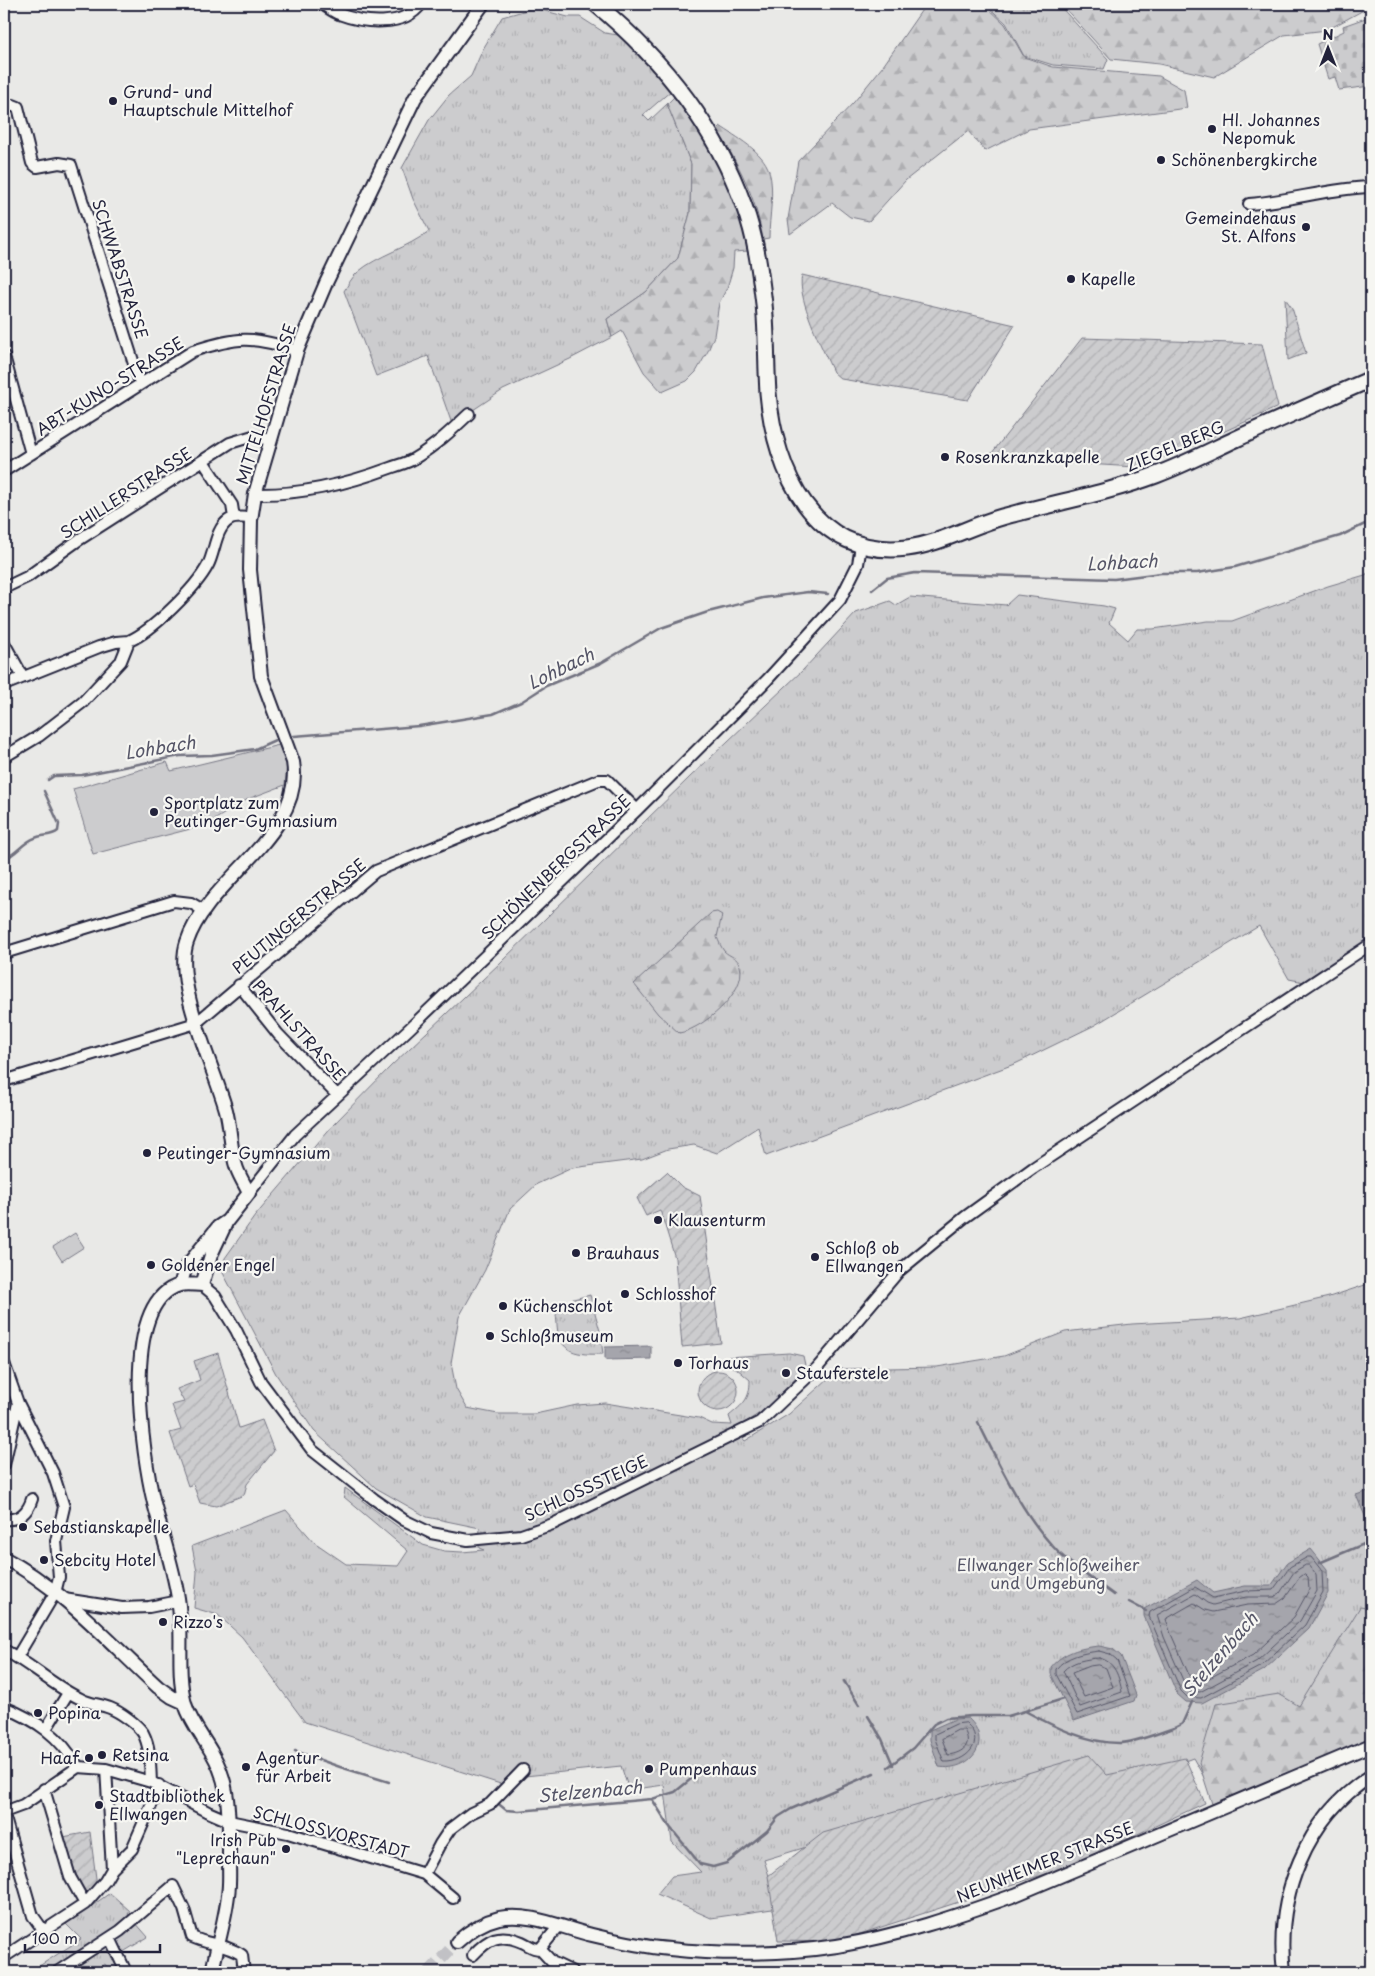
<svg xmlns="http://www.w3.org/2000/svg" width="1375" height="1976" font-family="'Playpen Sans',sans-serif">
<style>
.grass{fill:url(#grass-tufts);stroke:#777784}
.forest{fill:url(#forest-firs);stroke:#777784}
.cemetery{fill:url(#cemetery-stones);stroke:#777784}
.garden{fill:url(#garden-furrows);stroke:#777784}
.pitch{fill:#ccccce;stroke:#777784}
.water{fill:url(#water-ripples);stroke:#71717f}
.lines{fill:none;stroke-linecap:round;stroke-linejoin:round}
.shore{stroke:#565668;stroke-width:1}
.stream{stroke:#71717f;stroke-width:2.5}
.tertiary-tunnel{stroke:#c1c1c5;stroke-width:12;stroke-dasharray:12 6;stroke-linecap:butt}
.minor-casing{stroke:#22223b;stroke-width:14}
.tertiary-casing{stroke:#22223b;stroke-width:16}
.secondary-casing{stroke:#22223b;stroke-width:19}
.minor{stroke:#f6f6f2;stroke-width:10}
.tertiary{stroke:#f6f6f2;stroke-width:12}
.secondary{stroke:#f6f6f2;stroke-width:15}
.poi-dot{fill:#22223b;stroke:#f6f6f2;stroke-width:2}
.labels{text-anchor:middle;stroke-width:4.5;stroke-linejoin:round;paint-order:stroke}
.poi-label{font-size:16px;fill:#22223b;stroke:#f6f6f2;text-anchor:start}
.street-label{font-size:16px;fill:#22223b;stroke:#f6f6f2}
.park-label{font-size:16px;fill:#555567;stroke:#f6f6f2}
.water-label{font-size:18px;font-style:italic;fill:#565668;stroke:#f6f6f2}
</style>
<defs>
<pattern id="grass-tufts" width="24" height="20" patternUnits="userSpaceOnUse" patternTransform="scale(1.25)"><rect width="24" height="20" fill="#ccccce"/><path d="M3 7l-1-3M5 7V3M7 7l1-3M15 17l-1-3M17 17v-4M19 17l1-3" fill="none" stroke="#afafb2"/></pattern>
<pattern id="forest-firs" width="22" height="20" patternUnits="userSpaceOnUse" patternTransform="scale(1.25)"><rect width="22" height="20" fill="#ccccce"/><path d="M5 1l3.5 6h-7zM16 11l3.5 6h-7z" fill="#afafb2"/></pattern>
<pattern id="cemetery-stones" width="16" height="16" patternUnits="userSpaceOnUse" patternTransform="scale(1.25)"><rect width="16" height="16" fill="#ccccce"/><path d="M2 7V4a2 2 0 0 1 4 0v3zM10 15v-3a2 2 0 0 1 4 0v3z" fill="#afafb2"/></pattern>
<pattern id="garden-furrows" width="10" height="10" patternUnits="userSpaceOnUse" patternTransform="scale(1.25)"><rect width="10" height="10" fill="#ccccce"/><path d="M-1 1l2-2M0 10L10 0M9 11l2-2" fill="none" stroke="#afafb2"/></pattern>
<pattern id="water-ripples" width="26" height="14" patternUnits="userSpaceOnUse" patternTransform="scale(1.25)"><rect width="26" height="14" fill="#a5a5ac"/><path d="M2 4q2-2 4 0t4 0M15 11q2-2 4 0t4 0" fill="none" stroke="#86868d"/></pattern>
</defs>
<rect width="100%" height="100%" fill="#e9e9e7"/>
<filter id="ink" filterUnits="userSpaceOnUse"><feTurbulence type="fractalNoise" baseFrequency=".02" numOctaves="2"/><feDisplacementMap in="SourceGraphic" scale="10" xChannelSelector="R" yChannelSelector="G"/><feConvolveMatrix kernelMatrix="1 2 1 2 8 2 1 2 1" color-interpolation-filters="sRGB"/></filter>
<g filter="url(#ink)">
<path class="grass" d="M 985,4 L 1058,4 L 1108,59 L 1104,69 L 1053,65 L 1024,56 L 1006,23 Z
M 534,8 L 568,17 L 580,17 L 605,33 L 618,35 L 672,90 L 643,115 L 649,121 L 667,104 L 691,164 L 690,213 L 678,258 L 646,292 L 607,319 L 612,337 L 570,359 L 503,390 L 452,424 L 428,356 L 376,376 L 344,291 C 348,285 352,277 358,272 C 378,255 408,248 429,231 L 413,199 L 402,168 L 429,120 L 449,95 L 471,76 L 483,49 L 502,17 Z
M 1371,571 L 1371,942 L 1304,982 L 1289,979 L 1259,926 L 1095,1025 L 1017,1063 L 766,1156 L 758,1127 L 717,1153 L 694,1145 L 668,1149 L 642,1159 L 572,1168 L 537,1184 L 510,1209 L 485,1270 L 459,1317 L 451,1363 L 456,1389 L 467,1408 L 498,1414 L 535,1414 L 577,1405 L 605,1403 L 699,1418 L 712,1424 L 732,1425 L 729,1416 C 743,1404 750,1400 750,1380 L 736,1368 L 729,1366 L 728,1357 L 789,1353 L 803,1356 L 805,1365 L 801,1373 L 766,1409 L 735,1429 L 745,1441 L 789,1414 L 839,1369 L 937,1367 L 1004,1356 L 1065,1332 L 1132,1324 L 1240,1318 L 1329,1297 L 1371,1283 L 1371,1730 L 1217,1800 L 1193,1758 L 1095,1794 L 943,1805 L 764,1860 L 779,1908 L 711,1918 L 657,1894 L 672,1876 L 701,1872 L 672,1842 L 664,1785 L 629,1790 L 621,1766 L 525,1776 L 513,1788 L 305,1722 L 242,1637 L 218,1615 L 194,1608 L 197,1572 L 192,1546 L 286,1510 L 314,1542 L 346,1564 L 398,1566 L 408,1551 L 344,1497 L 345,1488 L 423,1545 L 444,1551 L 462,1552 L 484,1550 L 479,1548 L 480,1528 L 427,1517 L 376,1488 L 314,1431 L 276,1374 L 222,1271 L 225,1258 L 255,1216 L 333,1125 L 391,1066 L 500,963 L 690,777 L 803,670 L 856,613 L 890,601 L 896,605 L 910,597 L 1006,605 L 1017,595 L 1104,606 L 1115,609 L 1109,623 L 1128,640 L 1137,629 L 1153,629 L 1208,621 L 1232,621 L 1328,586 L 1365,575 Z
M 590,1295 L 600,1331 L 603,1354 C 578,1355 559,1354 557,1325 C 557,1320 555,1313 557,1309 C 563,1299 580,1298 590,1295 Z
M 110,1893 L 130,1911 L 128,1914 L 148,1937 L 115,1957 L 123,1972 L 111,1972 L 105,1964 L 91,1972 L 30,1972 L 81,1939 L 66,1924 Z"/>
<path class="forest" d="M 926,4 L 984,4 L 1005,24 L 1024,57 L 1053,67 L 1159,76 L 1184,90 L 1187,108 L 1029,129 L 985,151 L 968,131 L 906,180 L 869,221 L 850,217 L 832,203 L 790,234 L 788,219 L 798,161 L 854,102 L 883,66 Z
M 1061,4 L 1371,4 L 1371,6 L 1327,30 L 1284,35 L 1214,77 L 1159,64 L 1111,59 Z
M 675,96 C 695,124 716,155 729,187 C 738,207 743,229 748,251 L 734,252 L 733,268 L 727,288 L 719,303 L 714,336 L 708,351 L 696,372 L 687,381 L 662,392 L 644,372 L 622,331 L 612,337 L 607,319 L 646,292 L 678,258 L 690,213 L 691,164 L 667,104 Z
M 720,126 C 736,137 763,151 769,171 C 775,191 769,217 769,238 L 763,239 C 755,194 740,168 717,129 Z
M 717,912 L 722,915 L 717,937 C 719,942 721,947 724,951 C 730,957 738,957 740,966 C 748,992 701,1030 679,1033 L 658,1014 L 634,984 L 711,913 Z
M 1360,1607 L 1371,1609 L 1371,1745 L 1214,1810 L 1199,1763 L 1216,1704 L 1279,1694 L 1299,1706 Z"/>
<path class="cemetery" d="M 1371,16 L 1371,86 L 1339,90 L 1335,77 L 1328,79 L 1317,44 L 1344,31 L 1343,26 Z"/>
<path class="garden" d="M 802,275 L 1015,325 L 968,400 L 841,379 L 833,372 C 823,349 796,298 802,275 Z
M 1285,298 L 1292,308 L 1306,353 L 1288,360 Z
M 1082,338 L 1262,344 L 1278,407 L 1181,451 L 1135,467 L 988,458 Z
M 667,1172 L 682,1187 L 700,1196 L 721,1343 L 682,1347 L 675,1258 L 660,1210 L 646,1216 L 637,1198 Z
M 218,1353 L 239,1428 L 262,1420 L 274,1451 L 247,1484 L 244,1495 L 216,1506 L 200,1503 L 193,1484 L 188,1486 L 170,1433 L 181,1430 L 172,1405 L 184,1402 L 177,1389 L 200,1380 L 194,1361 Z
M698 1391a20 20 0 1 1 40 0a20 20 0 1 1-40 0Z
M 1089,1755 L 1107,1775 L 1185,1758 L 1205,1803 L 1064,1868 L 835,1942 L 778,1941 L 768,1876 L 823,1833 Z
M 90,1832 L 97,1886 L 85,1900 L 63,1837 Z"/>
<path class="pitch" d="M 279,745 L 287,764 L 285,785 L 248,799 L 206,825 L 93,854 L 73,789 L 167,762 L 171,771 Z
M 75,1233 L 84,1247 L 62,1261 L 53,1247 Z"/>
<path class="water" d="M 651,1346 L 651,1359 L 605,1360 L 605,1347 Z
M 1371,1490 L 1371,1530 L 1356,1495 Z
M 1311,1549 L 1327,1569 L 1328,1593 L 1309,1628 L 1264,1670 L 1202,1703 L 1186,1702 L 1177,1694 L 1144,1616 L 1144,1609 L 1197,1580 L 1213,1593 L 1245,1586 L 1271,1586 L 1287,1563 Z
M 1099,1646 L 1113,1649 L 1121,1656 L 1136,1695 L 1134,1701 L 1074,1721 L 1051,1674 L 1051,1667 C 1063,1652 1080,1648 1099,1646 Z
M 968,1718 C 994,1742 970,1772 939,1767 L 930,1740 L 930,1730 L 955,1719 Z"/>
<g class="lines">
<path class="shore" d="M 1308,1557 L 1311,1557 L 1322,1571 L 1323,1592 L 1305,1625 L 1261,1666 L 1201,1698 L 1187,1697 L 1181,1691 L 1149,1616 L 1150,1612 L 1195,1587 L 1213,1598 L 1246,1591 L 1273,1590 L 1290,1567 Z
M 1306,1565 L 1309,1565 L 1316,1574 L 1317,1591 L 1300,1621 L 1257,1661 L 1200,1692 L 1190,1691 L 1186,1687 L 1164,1637 L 1157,1615 L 1195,1594 L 1207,1603 L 1213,1605 L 1246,1597 L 1274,1597 L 1280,1593 L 1294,1572 Z
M 1305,1574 L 1308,1577 L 1309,1590 L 1294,1617 L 1253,1655 L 1198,1684 L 1193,1684 L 1171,1634 L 1166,1619 L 1194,1603 L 1205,1610 L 1213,1612 L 1247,1605 L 1276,1604 L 1285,1598 L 1299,1578 Z
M 1099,1651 L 1110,1654 L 1117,1660 L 1130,1696 L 1077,1714 L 1056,1674 L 1056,1669 C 1066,1656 1083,1653 1099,1651 Z
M 1099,1658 C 1115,1661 1119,1677 1122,1692 L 1080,1707 L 1063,1671 C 1072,1661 1086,1659 1099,1658 Z
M 1098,1665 L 1106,1668 L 1113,1687 L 1084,1697 L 1072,1673 L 1090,1666 Z
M 966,1723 C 988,1742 965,1763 944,1762 L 935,1739 L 935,1734 L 956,1724 Z
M 958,1730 L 964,1730 C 973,1745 963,1753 948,1755 L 942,1739 Z"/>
<path class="stream" d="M 872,590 L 887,578 L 915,573 L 1114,579 L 1161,573 L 1197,573 L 1235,567 L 1340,536 L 1365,524 L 1371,523
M 294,736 L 419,726 L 493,714 L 521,702 L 546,686 L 601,663 L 661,628 L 708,612 L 763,598 L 808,592 L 828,594
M 48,780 L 54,776 L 82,775 L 180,756 L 212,755 L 255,749 L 275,740
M 4,859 C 16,855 23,842 35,838 C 43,834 51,837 58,831 L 59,824 L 44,791
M 978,1422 C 1001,1468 1023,1516 1059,1553 C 1076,1569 1096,1582 1114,1595
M 1319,1563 L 1371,1541
M 1129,1602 L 1146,1611
M 844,1681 L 859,1705
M 1025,1711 L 1063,1699
M 868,1716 L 882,1739 L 893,1765
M 295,1751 L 340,1767 L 389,1782
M 888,1767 L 913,1748 L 934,1724 L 946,1718 L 971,1716 L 1008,1716 L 1025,1711 C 1053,1726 1086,1743 1119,1743 C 1135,1743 1158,1733 1174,1728 L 1182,1724 L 1192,1702
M 652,1799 L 675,1792 L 707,1766
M 495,1801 L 506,1810 L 519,1811 L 652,1799 L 669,1826 L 700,1864 L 713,1867 L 727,1863 L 767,1831 L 778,1817 L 791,1809 L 874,1773"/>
<path class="tertiary-tunnel" d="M 429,1972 L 457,1942"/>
<defs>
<path id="minor" d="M 322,4 C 327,7 333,12 339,14 C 363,23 404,28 421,4
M 4,107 L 13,105 L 18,107 L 32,163 L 37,167 L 59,163 L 71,165 L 140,383
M 1249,204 C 1290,201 1330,188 1371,187
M 4,356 L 31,454
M 203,461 L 232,505 L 234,518
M 4,471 L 193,351 C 237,337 252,335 297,351
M 255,494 C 301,495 347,484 390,468 C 398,465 408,463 415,458 C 435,446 452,430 469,414
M 4,588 L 27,577 L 80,539 L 230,443 L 253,436 L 269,440
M 4,643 L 23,677
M 4,685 L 99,647 L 116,642 L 129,641
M 4,757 L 39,736 L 83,702 L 121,661 L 129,641 C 152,631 196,588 208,565 C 215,552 215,529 229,520 C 235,516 245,518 251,518
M 4,953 L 174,901 L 191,903 L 203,910
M 239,985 L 278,1034 L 337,1095
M 4,1081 L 196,1023 L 376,871 L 598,780 L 607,780 L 637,810
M 249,1193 L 295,1135 L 410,1028 L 637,810 L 767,680 L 840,600 L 858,564 L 861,546
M 202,1285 L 215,1296 L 236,1330 L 261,1382 L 312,1450 L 374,1499 L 404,1520 L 431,1533 L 468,1540 L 521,1535 L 553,1524 L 760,1422 L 817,1368 L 899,1271 L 965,1217 L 1033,1168 L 1371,944
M 4,1363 L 18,1403 L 53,1473 L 64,1507 L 56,1541 L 59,1577 L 55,1593 L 17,1657
M 4,1465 L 18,1403
M 4,1519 C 19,1521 28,1512 32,1499
M 64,1599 L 122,1608 L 149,1607 L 179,1601
M 4,1650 C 31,1664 53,1686 81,1699 C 90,1704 100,1704 110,1708 C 120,1712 137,1724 143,1733 C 151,1748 150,1766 151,1782
M 4,1707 C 38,1721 59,1735 78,1767
M 46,1729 L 68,1693
M 78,1767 L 106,1769 L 151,1782 L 208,1812 L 229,1821 L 288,1833 L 424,1874 L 453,1898
M 106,1769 L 112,1869
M 44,1789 L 70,1877 L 85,1904
M 4,1812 L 23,1805 L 78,1767
M 4,1815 L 33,1916 L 43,1930
M 424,1874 L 440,1844 L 450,1829 L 471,1813 L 490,1804 L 523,1770
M 110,1938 L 126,1972
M 540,1949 L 559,1926
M 473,1955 C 488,1939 499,1932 522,1942 C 529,1945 532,1949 540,1949 L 552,1962 L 573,1972
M 4,1957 L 85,1904 L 105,1881 L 112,1869 L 132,1849 L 154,1799 L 159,1785
M 57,1972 L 120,1931 L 173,1886 L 184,1909 L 192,1937 C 209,1945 226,1944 242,1955 L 244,1972"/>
<path id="tertiary" d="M 180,1285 L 186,1267 L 218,1227 L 227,1221 L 249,1193 C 245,1185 240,1177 237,1169 C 230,1150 231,1129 226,1110 C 214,1067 173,983 187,942 C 208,878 305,835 293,762 L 261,676 L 250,570 L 251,520 L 255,494 L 297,351 L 326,283 L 415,98 L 483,4
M 4,1558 C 62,1588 110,1643 158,1687 L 172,1697 L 185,1703
M 457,1942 C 470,1930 482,1922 499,1918 C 530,1912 562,1928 592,1935 C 617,1941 644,1947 670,1949 C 723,1955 784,1954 837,1946 C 898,1936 957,1916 1015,1895 L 1371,1745
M 212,1972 C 217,1946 225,1921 228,1895 C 230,1883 229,1872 229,1860 C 229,1838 230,1815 226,1792 C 224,1779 219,1765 212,1753 C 203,1737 191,1723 185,1704 C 176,1670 184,1633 178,1598 C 173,1566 162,1535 154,1503 C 143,1457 118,1302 180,1285 C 187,1283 195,1285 202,1285 L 211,1255 L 226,1223
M 1284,1972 C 1275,1897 1306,1817 1371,1776"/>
<path id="secondary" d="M 596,4 C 661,58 715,126 744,206 C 756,238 760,271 764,304 C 767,334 766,363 768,393 C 775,472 814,559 907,548 C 940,544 970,526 1002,517 C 1053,503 1105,494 1156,475 C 1183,465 1210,451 1236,439 C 1281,418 1326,399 1371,379"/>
</defs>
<use href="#minor" class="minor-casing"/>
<use href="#tertiary" class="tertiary-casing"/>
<use href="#secondary" class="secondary-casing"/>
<use href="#minor" class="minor"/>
<use href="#tertiary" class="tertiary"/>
<use href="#secondary" class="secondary"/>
</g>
</g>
<g class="poi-dot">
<circle cx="113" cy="101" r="5"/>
<circle cx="1212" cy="129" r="5"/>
<circle cx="1161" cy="160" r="5"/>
<circle cx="1306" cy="227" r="5"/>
<circle cx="1071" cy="279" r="5"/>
<circle cx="945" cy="457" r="5"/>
<circle cx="154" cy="812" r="5"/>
<circle cx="147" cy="1153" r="5"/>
<circle cx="658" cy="1220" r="5"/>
<circle cx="576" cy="1253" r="5"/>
<circle cx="815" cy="1257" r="5"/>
<circle cx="151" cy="1265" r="5"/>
<circle cx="625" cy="1294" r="5"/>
<circle cx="503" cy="1306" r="5"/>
<circle cx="490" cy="1336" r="5"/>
<circle cx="678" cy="1363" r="5"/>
<circle cx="786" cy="1373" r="5"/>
<circle cx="23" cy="1527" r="5"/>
<circle cx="44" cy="1560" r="5"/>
<circle cx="163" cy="1622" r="5"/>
<circle cx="38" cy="1713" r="5"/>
<circle cx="102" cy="1755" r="5"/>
<circle cx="89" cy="1758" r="5"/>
<circle cx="246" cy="1767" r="5"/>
<circle cx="649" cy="1769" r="5"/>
<circle cx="99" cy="1805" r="5"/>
<circle cx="286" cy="1849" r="5"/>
</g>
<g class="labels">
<g class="poi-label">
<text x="123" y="98">Grund- und<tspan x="123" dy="18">Hauptschule Mittelhof</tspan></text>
<text x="1222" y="126">Hl. Johannes<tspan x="1222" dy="18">Nepomuk</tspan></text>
<text x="1171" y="166">Schönenbergkirche</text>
<text x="1296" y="224" text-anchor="end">Gemeindehaus<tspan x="1296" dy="18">St. Alfons</tspan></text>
<text x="1081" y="285">Kapelle</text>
<text x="955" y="463">Rosenkranzkapelle</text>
<text x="164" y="809">Sportplatz zum<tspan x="164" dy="18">Peutinger-Gymnasium</tspan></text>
<text x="157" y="1159">Peutinger-Gymnasium</text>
<text x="668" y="1226">Klausenturm</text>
<text x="825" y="1254">Schloß ob<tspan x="825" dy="18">Ellwangen</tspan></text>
<text x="586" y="1259">Brauhaus</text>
<text x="161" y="1271">Goldener Engel</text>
<text x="635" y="1300">Schlosshof</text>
<text x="513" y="1312">Küchenschlot</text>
<text x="500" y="1342">Schloßmuseum</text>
<text x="688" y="1369">Torhaus</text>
<text x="796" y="1379">Stauferstele</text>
<text x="33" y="1533">Sebastianskapelle</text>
<text x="54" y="1566">Sebcity Hotel</text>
<text x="173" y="1628">Rizzo's</text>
<text x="48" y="1719">Popina</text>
<text x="112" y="1761">Retsina</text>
<text x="79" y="1764" text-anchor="end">Haaf</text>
<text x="256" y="1764">Agentur<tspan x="256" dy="18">für Arbeit</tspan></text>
<text x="659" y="1775">Pumpenhaus</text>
<text x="109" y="1802">Stadtbibliothek<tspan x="109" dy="18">Ellwangen</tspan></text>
<text x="276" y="1846" text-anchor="end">Irish Pub<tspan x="276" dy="18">"Leprechaun"</tspan></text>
</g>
<g class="street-label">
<text transform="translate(120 269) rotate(72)" y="6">SCHWABSTRASSE</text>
<text transform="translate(110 386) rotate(-32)" y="6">ABT-KUNO-STRASSE</text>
<text transform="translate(266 404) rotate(-73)" y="6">MITTELHOFSTRASSE</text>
<text transform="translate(1175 446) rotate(-23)" y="6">ZIEGELBERG</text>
<text transform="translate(126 493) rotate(-33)" y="6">SCHILLERSTRASSE</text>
<text transform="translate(556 867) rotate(-44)" y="6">SCHÖNENBERGSTRASSE</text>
<text transform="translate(299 916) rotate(-40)" y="6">PEUTINGERSTRASSE</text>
<text transform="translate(299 1030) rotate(48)" y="6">PRAHLSTRASSE</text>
<text transform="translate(586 1488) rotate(-25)" y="6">SCHLOSSSTEIGE</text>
<text transform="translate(331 1832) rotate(15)" y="6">SCHLOSSVORSTADT</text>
<text transform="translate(1045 1862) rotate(-22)" y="6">NEUNHEIMER STRASSE</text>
</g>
<g class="park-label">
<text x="1048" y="1571">Ellwanger Schloßweiher<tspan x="1048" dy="18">und Umgebung</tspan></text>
</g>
<g class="water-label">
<text transform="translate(1122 563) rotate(-3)" y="6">Lohbach</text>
<text transform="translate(561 669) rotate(-26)" y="6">Lohbach</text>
<text transform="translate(160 748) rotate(-9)" y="6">Lohbach</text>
<text transform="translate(1220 1655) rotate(-49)" y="6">Stelzenbach</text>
<text transform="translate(590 1792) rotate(-5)" y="6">Stelzenbach</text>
</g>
</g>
<rect width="1375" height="1976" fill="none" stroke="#f6f6f2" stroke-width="20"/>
<rect x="10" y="10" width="1355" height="1956" fill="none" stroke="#22223b" stroke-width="2" filter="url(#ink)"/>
<g transform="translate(1328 48)" stroke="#f6f6f2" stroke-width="4" paint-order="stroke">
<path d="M0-4L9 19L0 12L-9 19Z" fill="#22223b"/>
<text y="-8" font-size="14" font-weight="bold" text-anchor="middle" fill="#22223b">N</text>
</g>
<path d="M25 1944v8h135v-8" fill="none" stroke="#22223b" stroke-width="2.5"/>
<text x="32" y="1944" font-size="15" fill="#22223b" stroke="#f6f6f2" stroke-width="4" paint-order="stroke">100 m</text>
</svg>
